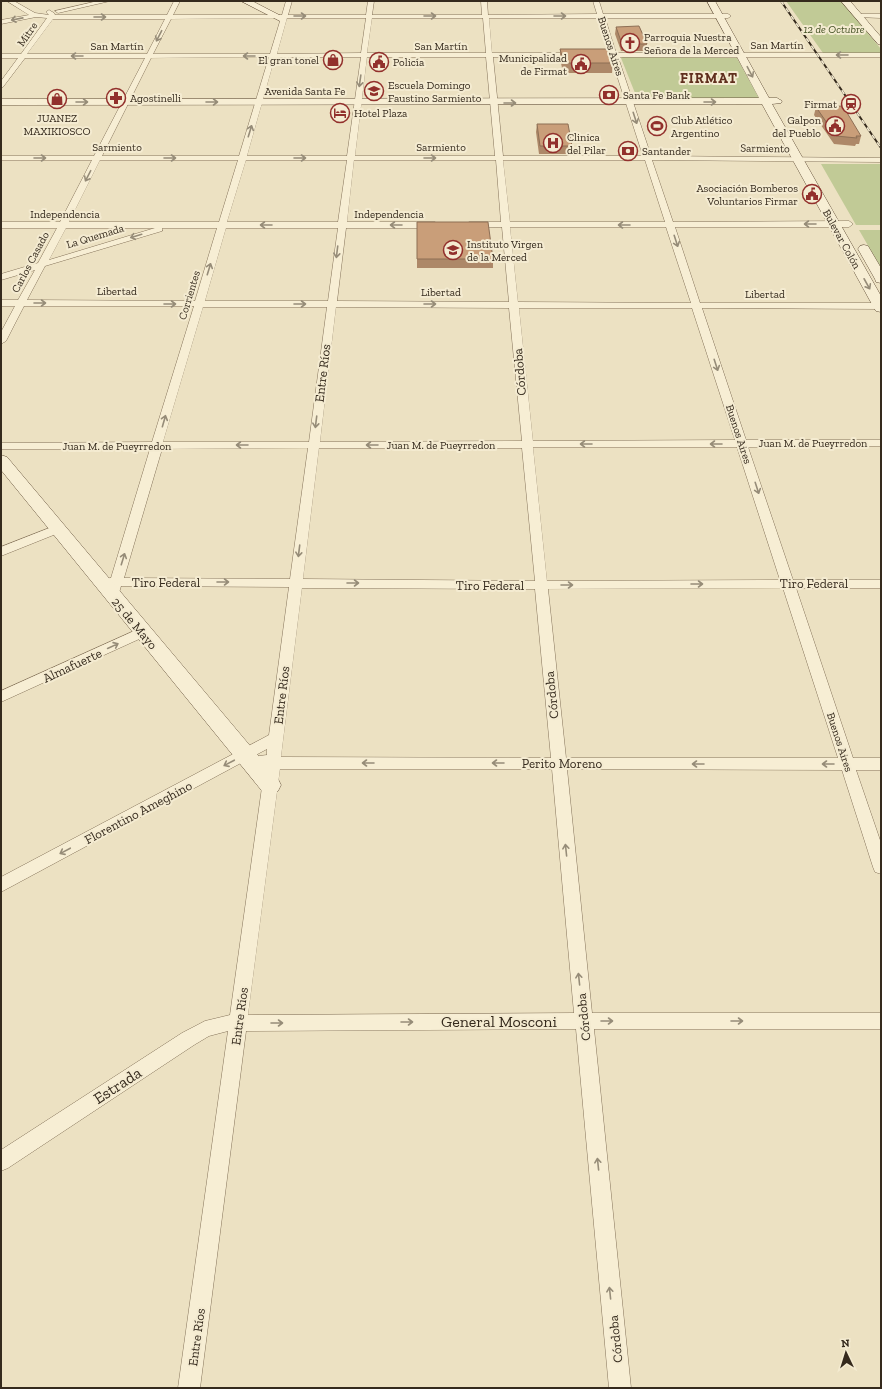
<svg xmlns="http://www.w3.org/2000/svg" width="882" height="1389" font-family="'Zilla Slab',serif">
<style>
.green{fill:#c1ca96}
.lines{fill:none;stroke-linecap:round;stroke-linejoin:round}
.street-casing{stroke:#85735a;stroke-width:1}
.secondary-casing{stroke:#67543d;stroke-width:1}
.street{fill:#f7eed4;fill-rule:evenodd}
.secondary{fill:#f7eed4;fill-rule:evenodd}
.rail-casing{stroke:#352a1d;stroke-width:2}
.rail{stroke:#f4ebd1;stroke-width:1.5;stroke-dasharray:4.5;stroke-linecap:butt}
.wall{fill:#ad8868}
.building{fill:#c99e79;stroke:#8d6f55}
.oneway{stroke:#968c78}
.labels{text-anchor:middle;stroke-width:4;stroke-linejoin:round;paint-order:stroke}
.far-park-label{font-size:11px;font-style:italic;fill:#445125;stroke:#f4ebd1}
.far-street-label{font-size:11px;fill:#352a1d;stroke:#f4ebd1}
.far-poi-label{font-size:11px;fill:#352a1d;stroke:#f4ebd1;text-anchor:start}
.street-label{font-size:13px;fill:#352a1d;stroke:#f4ebd1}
.far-district-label{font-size:14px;font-weight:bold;letter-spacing:1px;fill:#602f1e;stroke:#f4ebd1}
.near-street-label{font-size:16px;fill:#352a1d;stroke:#f4ebd1}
</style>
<rect width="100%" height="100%" fill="#ece1c2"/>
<path class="green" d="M 786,1 L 841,1 L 881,49 L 881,53 L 823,53 Z
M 623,57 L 737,58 L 759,98 L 755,100 L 645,100 L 637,98 L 621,58 Z
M 821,164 L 881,164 L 881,225 L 856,225 Z
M 859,230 L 881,230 L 881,268 Z"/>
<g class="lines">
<defs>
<path id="street" d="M 7,1 L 14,1 L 35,13 L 49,15 L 46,12 L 49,10 L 54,13 L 55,15 L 167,15 L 174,1 L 180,1 L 173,15 L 282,15 L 286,1 L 292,1 L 288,15 L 366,15 L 368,1 L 374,1 L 372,15 L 482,15 L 481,1 L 487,1 L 488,15 L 597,14 L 593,1 L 599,1 L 603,14 L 728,14 L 731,16 L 728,18 L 605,18 L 616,53 L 881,53 L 881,57 L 618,57 L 651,156 L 881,158 L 881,162 L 652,160 L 673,222 L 849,221 L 853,224 L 849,227 L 675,227 L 700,303 L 881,303 L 881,309 L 702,308 L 746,440 L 881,440 L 881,446 L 748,447 L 793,580 L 881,580 L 881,588 L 796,588 L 853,758 L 881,758 L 881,770 L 856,770 L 881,843 L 881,874 L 875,872 L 873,867 L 842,770 L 567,769 L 592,1013 L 881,1013 L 881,1029 L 594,1029 L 631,1388 L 609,1388 L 576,1029 L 246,1031 L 200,1388 L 178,1388 L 228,1031 L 209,1036 L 194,1045 L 8,1168 L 1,1171 L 1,1150 L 182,1033 L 205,1021 L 230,1015 L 265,766 L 259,764 L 257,760 L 259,756 L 267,755 L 267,749 L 1,892 L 1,877 L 269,735 L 289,587 L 121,586 L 119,593 L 114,594 L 109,593 L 108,590 L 109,586 L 96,585 L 94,582 L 96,579 L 111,578 L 150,449 L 1,449 L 1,443 L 152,442 L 194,306 L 24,306 L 6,341 L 1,344 L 1,332 L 15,306 L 1,306 L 1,300 L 18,300 L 35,270 L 1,280 L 1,274 L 38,263 L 57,228 L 1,228 L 1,222 L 60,222 L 92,160 L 1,160 L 1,156 L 94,156 L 145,58 L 25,58 L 3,87 L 1,88 L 1,81 L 18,58 L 1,58 L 1,54 L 21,54 L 47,18 L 36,17 L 1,24 L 1,20 L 29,15 ZM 281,18 L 270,54 L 153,54 L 171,19 ZM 287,18 L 366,18 L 361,53 L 277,54 ZM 372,18 L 483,18 L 486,53 L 367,53 ZM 489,18 L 599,18 L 610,53 L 602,55 L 605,57 L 611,57 L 643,156 L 503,156 L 493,57 L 579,57 L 582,55 L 579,53 L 492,53 ZM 53,19 L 165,19 L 147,54 L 27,54 ZM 269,57 L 239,156 L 102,156 L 151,58 ZM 275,57 L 361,57 L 347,156 L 247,156 ZM 367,57 L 486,57 L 495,156 L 355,156 ZM 100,160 L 238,160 L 219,222 L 69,222 ZM 246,160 L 347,160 L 338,222 L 227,222 ZM 354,160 L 496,160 L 501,222 L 469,222 L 465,225 L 469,228 L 502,227 L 509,302 L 337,301 L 346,228 L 435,228 L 439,225 L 435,222 L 347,222 ZM 503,160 L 645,160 L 665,222 L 510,222 ZM 510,227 L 666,227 L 691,303 L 518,302 ZM 66,228 L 155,228 L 49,260 ZM 162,228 L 217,228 L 195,301 L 27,300 L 45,266 L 162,231 ZM 226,228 L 338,228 L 328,301 L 205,301 ZM 203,307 L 327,307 L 309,442 L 163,442 ZM 336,307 L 509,308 L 522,441 L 320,442 ZM 519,308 L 692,308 L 735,440 L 533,441 ZM 533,447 L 737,447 L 780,580 L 547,581 ZM 308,448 L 290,579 L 124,578 L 162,449 ZM 319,448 L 522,448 L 535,581 L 303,579 ZM 302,588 L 535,589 L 551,758 L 281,757 ZM 783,588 L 838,758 L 566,758 L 548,589 ZM 280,769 L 552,769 L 574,1013 L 248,1015 Z
M 98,1 L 110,1 L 58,13 L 55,11 Z
M 859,14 L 881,14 L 881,18 L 857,17 L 856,16 Z
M 57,525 L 61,526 L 63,529 L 61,532 L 1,556 L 1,547 Z
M 143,627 L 148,629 L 150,632 L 148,635 L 1,702 L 1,691 Z"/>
<path id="secondary" d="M 241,1 L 252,1 L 287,19 L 283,22 L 280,21 Z
M 707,1 L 715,1 L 769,98 L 777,98 L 782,101 L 781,103 L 772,104 L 881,296 L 881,312 L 876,311 L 874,308 L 762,104 L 1,105 L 1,99 L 759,98 Z
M 841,1 L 850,1 L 881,37 L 881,45 L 878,44 Z
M 864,245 L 868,246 L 881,268 L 881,283 L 876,282 L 875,279 L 858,249 L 860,246 Z
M 1,455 L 7,457 L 278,779 L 281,785 L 278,791 L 270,793 L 262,791 L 1,470 Z"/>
</defs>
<use href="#street" class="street-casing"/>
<use href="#secondary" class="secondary-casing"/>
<use href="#street" class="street"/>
<use href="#secondary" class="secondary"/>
<defs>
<path id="rail" d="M 781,1 L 881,148"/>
</defs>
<use href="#rail" class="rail-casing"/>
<use href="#rail" class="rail"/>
</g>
<path class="wall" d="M 616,27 L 647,44 L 646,51 L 621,51 L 615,34 Z
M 560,49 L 613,63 L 612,73 L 563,73 L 560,58 Z
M 816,107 L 861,136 L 859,144 L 856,144 L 855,146 L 834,144 L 814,115 Z
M 537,124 L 572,146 L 571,154 L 539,154 L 536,132 Z
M 417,222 L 493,259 L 493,268 L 417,268 Z"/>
<path class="building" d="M 639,26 L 647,44 L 622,44 L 616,27 Z
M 560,49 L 608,49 L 613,63 L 564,63 Z
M 843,106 L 861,136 L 856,136 L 857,138 L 836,136 L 816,107 Z
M 537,124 L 568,124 L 572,146 L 540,146 Z
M 417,222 L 488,222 L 493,259 L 417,259 Z"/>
<defs><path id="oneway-shaft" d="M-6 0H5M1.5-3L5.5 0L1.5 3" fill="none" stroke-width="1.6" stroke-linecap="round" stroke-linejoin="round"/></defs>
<g class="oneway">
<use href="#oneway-shaft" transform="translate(300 16)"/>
<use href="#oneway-shaft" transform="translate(430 16)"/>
<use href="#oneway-shaft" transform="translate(560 16)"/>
<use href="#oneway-shaft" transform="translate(100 17)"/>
<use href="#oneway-shaft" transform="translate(17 19) rotate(169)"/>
<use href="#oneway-shaft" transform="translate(159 36) rotate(117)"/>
<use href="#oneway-shaft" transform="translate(842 55) rotate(180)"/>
<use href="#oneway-shaft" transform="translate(77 56) rotate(-180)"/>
<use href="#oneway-shaft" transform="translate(249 56) rotate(180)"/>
<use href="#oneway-shaft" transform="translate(750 72) rotate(62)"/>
<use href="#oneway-shaft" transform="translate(360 81) rotate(98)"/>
<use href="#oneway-shaft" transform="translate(82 102)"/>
<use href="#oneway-shaft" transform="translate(212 102)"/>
<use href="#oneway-shaft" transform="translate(710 102)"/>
<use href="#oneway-shaft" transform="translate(510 103)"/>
<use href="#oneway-shaft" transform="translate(635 118) rotate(72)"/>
<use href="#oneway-shaft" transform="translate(250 131) rotate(-73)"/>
<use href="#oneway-shaft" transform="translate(40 158)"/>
<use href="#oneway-shaft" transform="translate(170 158)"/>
<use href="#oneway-shaft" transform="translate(300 158)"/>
<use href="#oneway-shaft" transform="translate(430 158)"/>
<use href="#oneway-shaft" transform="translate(88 176) rotate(117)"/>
<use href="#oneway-shaft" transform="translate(810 224) rotate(180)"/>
<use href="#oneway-shaft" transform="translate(266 225) rotate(180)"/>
<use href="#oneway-shaft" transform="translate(396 225) rotate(180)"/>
<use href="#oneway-shaft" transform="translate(624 225) rotate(180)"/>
<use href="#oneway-shaft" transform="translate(136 236) rotate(163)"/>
<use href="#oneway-shaft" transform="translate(676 241) rotate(72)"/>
<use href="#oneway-shaft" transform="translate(337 252) rotate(97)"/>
<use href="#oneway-shaft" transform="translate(209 269) rotate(-73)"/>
<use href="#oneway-shaft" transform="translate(867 284) rotate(61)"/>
<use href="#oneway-shaft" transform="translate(40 303)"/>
<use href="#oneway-shaft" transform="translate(170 304)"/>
<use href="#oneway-shaft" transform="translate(300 304)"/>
<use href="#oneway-shaft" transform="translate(430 304)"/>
<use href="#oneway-shaft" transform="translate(716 365) rotate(72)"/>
<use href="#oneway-shaft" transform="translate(164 421) rotate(-74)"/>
<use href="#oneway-shaft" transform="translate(316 422) rotate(97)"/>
<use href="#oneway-shaft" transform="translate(586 444) rotate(180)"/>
<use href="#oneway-shaft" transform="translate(716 444) rotate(180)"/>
<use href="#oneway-shaft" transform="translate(242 445) rotate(180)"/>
<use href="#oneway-shaft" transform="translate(372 445) rotate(180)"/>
<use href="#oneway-shaft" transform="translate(757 488) rotate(72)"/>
<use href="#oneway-shaft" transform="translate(299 551) rotate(97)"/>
<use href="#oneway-shaft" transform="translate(123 559) rotate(-73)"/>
<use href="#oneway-shaft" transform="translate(223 582)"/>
<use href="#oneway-shaft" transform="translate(353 583)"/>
<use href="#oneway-shaft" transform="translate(697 584)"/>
<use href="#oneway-shaft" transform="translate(567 585)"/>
<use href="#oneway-shaft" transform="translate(113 646) rotate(-25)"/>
<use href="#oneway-shaft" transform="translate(229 763) rotate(152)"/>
<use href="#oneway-shaft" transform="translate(368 763) rotate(-180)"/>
<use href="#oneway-shaft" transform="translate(498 763) rotate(-180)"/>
<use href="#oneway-shaft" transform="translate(698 764) rotate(-180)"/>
<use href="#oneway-shaft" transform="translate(828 764) rotate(-180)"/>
<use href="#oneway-shaft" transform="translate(566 850) rotate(-96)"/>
<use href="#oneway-shaft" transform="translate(65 851) rotate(152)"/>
<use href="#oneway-shaft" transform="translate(579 979) rotate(-96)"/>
<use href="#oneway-shaft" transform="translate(607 1021)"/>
<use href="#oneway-shaft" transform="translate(737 1021)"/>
<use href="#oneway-shaft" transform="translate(407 1022)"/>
<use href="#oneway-shaft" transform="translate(277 1023)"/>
<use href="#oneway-shaft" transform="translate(598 1164) rotate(-96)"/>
<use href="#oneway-shaft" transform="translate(610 1293) rotate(-96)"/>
</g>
<defs>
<symbol id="church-ring" viewBox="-11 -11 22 22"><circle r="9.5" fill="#f4ebd1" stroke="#92302c" stroke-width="1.5"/><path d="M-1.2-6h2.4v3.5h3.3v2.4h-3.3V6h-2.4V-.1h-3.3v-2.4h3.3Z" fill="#92302c"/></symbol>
<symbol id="shop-ring" viewBox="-11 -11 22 22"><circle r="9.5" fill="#f4ebd1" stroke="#92302c" stroke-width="1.5"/><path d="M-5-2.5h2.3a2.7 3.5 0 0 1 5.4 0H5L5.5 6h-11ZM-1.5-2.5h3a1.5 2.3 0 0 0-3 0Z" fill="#92302c"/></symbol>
<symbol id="civic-ring" viewBox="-11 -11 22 22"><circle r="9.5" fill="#f4ebd1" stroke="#92302c" stroke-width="1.5"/><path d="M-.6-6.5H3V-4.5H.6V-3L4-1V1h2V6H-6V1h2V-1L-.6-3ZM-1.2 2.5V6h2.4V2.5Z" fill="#92302c"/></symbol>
<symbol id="school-ring" viewBox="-11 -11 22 22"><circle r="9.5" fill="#f4ebd1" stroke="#92302c" stroke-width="1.5"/><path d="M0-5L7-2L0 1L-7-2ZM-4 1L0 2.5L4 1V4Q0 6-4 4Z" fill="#92302c"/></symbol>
<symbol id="bank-ring" viewBox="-11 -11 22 22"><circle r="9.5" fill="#f4ebd1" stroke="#92302c" stroke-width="1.5"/><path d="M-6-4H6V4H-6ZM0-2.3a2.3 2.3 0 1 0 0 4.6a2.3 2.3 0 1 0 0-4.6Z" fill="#92302c"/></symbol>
<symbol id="pharmacy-ring" viewBox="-11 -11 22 22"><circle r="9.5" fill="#f4ebd1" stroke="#92302c" stroke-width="1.5"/><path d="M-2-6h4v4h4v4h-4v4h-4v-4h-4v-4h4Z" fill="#92302c"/></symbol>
<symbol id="station-ring" viewBox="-11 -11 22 22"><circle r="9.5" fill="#f4ebd1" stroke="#92302c" stroke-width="1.5"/><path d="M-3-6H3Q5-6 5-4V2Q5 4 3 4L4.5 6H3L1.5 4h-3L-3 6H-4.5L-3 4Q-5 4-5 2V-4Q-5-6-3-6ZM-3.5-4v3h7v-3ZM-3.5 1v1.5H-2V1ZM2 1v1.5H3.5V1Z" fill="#92302c"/></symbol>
<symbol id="hotel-ring" viewBox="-11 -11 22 22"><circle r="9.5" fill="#f4ebd1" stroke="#92302c" stroke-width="1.5"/><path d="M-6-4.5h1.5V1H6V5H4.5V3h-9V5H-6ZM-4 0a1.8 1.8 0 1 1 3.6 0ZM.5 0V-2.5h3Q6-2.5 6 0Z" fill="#92302c"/></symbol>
<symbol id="stadium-ring" viewBox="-11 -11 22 22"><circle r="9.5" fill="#f4ebd1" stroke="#92302c" stroke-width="1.5"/><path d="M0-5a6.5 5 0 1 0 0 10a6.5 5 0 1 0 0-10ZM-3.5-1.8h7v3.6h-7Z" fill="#92302c"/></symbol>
<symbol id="hospital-ring" viewBox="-11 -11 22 22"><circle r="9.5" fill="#f4ebd1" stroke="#92302c" stroke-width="1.5"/><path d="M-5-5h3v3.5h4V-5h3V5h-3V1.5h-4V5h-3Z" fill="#92302c"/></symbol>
</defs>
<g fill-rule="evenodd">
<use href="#church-ring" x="619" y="32" width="22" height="22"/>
<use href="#shop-ring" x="322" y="49" width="22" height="22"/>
<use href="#civic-ring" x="368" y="51" width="22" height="22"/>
<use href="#civic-ring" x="570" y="53" width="22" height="22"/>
<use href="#school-ring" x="363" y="80" width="22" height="22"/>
<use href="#bank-ring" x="598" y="84" width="22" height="22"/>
<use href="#pharmacy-ring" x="105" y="87" width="22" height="22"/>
<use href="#shop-ring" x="46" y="88" width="22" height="22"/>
<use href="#station-ring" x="840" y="93" width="22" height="22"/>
<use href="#hotel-ring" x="329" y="102" width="22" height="22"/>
<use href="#stadium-ring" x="646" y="115" width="22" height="22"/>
<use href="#civic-ring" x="824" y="115" width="22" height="22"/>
<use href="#hospital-ring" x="542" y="132" width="22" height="22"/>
<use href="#bank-ring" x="617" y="140" width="22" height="22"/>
<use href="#civic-ring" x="801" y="183" width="22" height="22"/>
<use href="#school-ring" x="442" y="239" width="22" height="22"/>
</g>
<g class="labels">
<g class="far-park-label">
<text x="834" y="33">12 de Octubre</text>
</g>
<g class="far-street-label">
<text transform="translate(27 34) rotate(-55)" y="4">Mitre</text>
<text x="777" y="49">San Martín</text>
<text x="117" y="50">San Martín</text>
<text x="441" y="50">San Martín</text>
<text transform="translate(611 46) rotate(72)" y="4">Buenos Aires</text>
<text x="305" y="95">Avenida Santa Fe</text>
<text x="117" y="151">Sarmiento</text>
<text x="441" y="151">Sarmiento</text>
<text transform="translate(765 148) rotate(1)" y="4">Sarmiento</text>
<text x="65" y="218">Independencia</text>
<text x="389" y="218">Independencia</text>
<text transform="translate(95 236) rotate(-17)" y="4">La Quemada</text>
<text transform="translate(842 239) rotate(61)" y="4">Bulevar Colón</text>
<text transform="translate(30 262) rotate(-62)" y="4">Carlos Casado</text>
<text x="117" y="295">Libertad</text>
<text x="441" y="296">Libertad</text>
<text x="765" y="298">Libertad</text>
<text transform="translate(189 295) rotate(-73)" y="4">Corrientes</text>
<text transform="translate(739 434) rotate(72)" y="4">Buenos Aires</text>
<text x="813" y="447">Juan M. de Pueyrredon</text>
<text x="441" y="449">Juan M. de Pueyrredon</text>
<text x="117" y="450">Juan M. de Pueyrredon</text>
<text transform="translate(840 742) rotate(72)" y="4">Buenos Aires</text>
</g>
<g class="far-poi-label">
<text x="644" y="41">Parroquia Nuestra<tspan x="644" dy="13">Señora de la Merced</tspan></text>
<text x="567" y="62" text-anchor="end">Municipalidad<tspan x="567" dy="13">de Firmat</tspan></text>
<text x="319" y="64" text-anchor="end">El gran tonel</text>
<text x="393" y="66">Policía</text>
<text x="388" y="89">Escuela Domingo<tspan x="388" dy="13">Faustino Sarmiento</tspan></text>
<text x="623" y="99">Santa Fe Bank</text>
<text x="130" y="102">Agostinelli</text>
<text x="837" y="108" text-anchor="end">Firmat</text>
<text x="354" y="117">Hotel Plaza</text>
<text x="57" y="122" text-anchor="middle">JUANEZ<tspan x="57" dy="13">MAXIKIOSCO</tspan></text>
<text x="671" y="124">Club Atlético<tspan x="671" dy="13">Argentino</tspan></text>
<text x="821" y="124" text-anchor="end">Galpon<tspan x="821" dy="13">del Pueblo</tspan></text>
<text x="567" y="141">Clinica<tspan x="567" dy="13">del Pilar</tspan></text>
<text x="642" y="155">Santander</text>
<text x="798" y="192" text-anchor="end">Asociación Bomberos<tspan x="798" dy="13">Voluntarios Firmar</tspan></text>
<text x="467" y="248">Instituto Virgen<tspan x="467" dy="13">de la Merced</tspan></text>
</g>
<g class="street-label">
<text transform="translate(519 372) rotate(-95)" y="5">Córdoba</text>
<text transform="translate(322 373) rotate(-83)" y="5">Entre Ríos</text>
<text x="166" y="587">Tiro Federal</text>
<text x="814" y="588">Tiro Federal</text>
<text x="490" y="590">Tiro Federal</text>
<text transform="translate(135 623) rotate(50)" y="5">25 de Mayo</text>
<text transform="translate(72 665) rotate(-25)" y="5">Almafuerte</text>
<text transform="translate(281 695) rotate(-83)" y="5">Entre Ríos</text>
<text transform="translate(551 695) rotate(-96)" y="5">Córdoba</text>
<text x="562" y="768">Perito Moreno</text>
<text transform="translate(138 812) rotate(-28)" y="5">Florentino Ameghino</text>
<text transform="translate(239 1016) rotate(-82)" y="5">Entre Ríos</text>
<text transform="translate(583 1017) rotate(-96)" y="5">Córdoba</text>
<text transform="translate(196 1337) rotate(-82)" y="5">Entre Ríos</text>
<text transform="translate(615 1339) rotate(-96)" y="5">Córdoba</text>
</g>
<g class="far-district-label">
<text x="709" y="83">FIRMAT</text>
</g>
<g class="near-street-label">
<text x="499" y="1027">General Mosconi</text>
<text transform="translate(117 1085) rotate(-33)" y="6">Estrada</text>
</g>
</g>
<rect width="882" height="1389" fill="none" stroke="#352a1d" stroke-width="4"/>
<g transform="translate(846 1353) rotate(356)" stroke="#f4ebd1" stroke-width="3" paint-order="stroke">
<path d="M0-3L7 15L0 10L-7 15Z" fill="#352a1d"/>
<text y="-6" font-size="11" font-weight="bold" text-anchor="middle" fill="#352a1d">N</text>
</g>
</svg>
